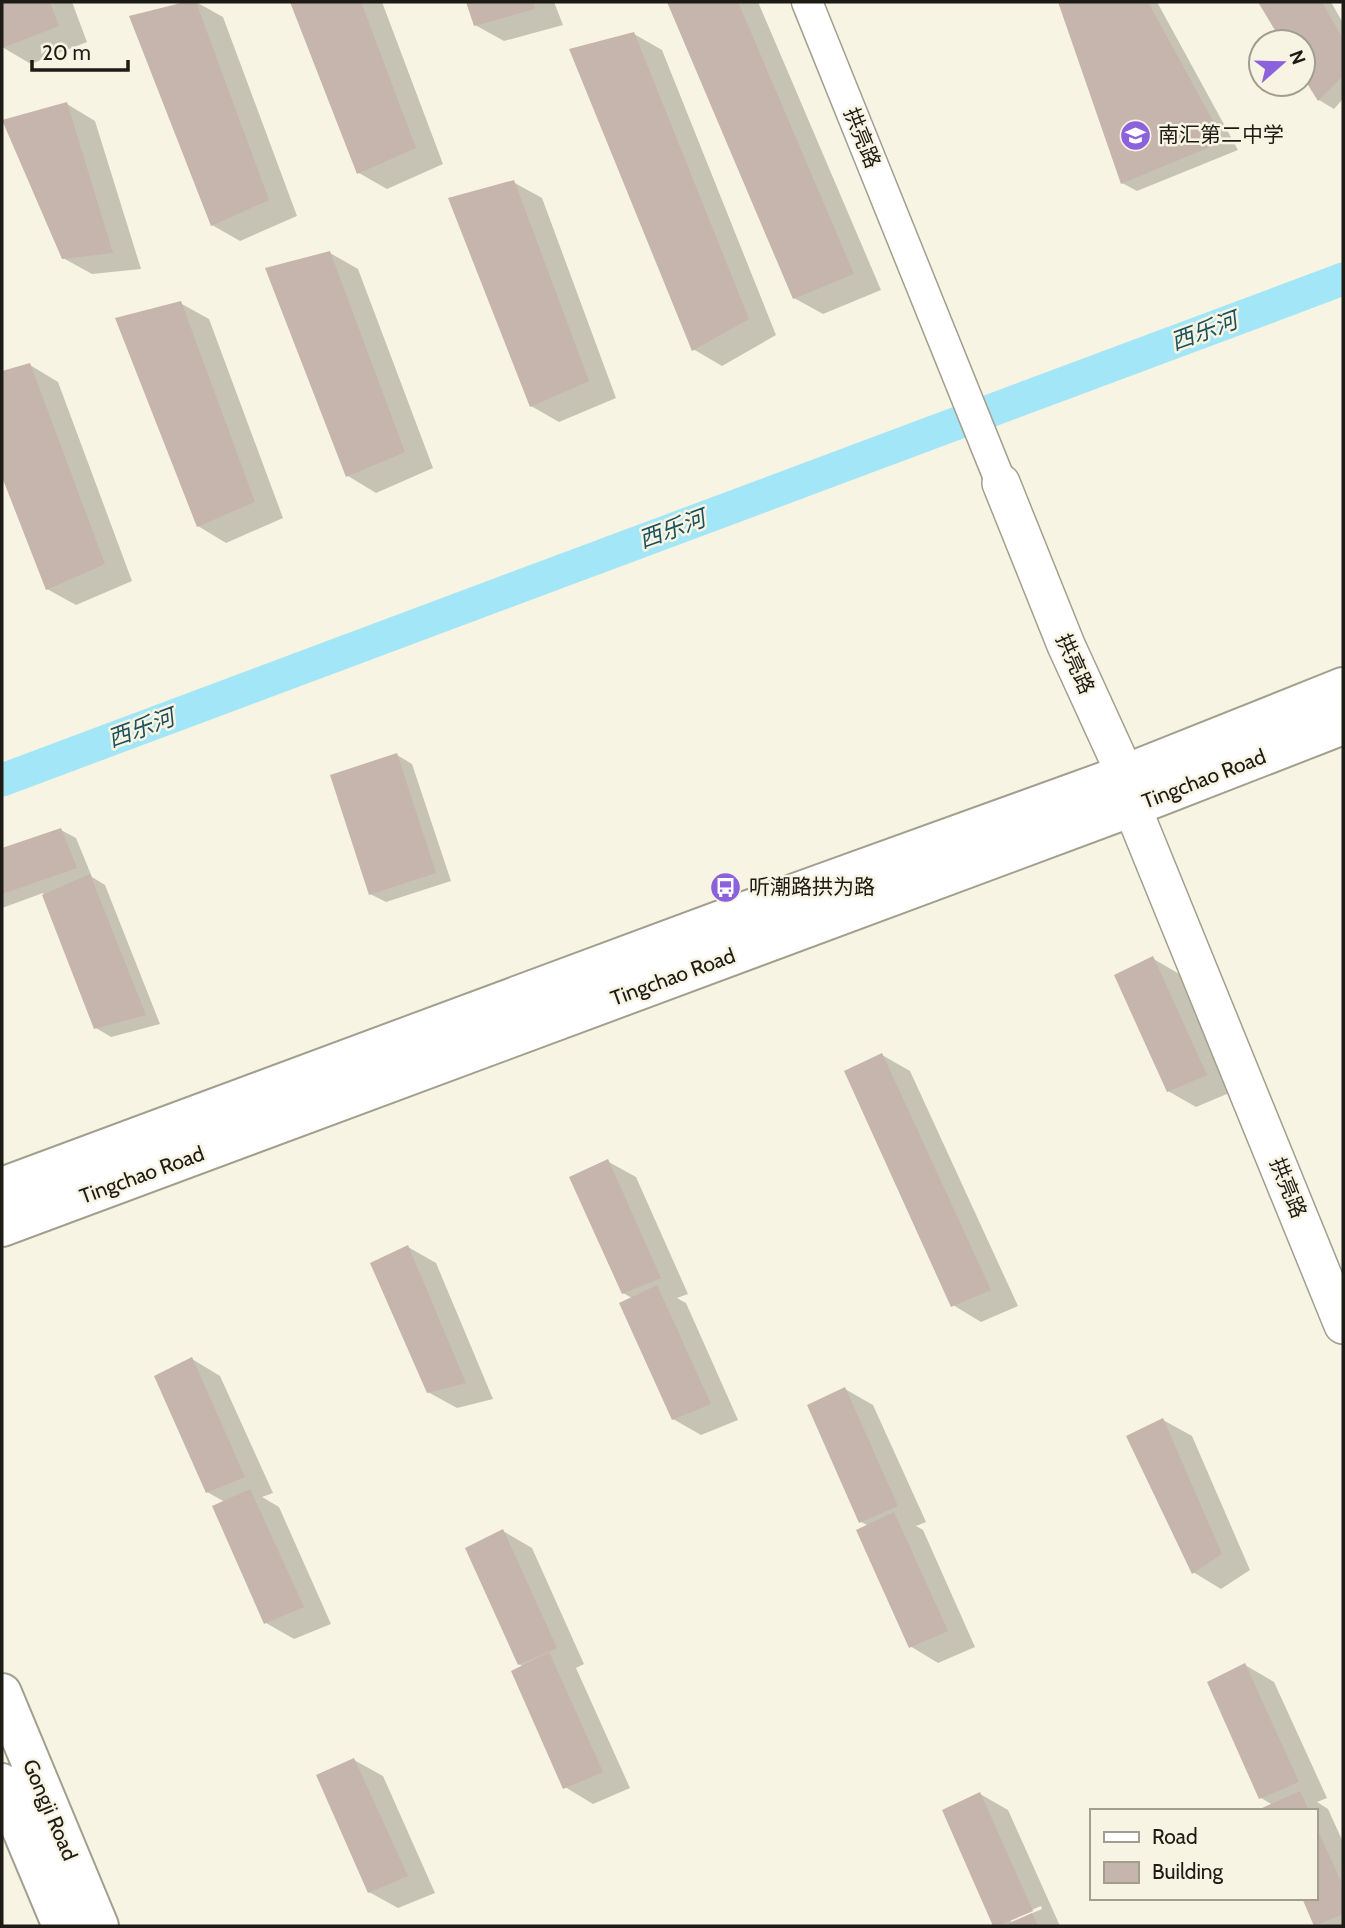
<svg xmlns="http://www.w3.org/2000/svg" width="1345" height="1928" font-family="Cabin,'Noto Sans SC',sans-serif">
<style>
.shadow{fill:#0003;fill-rule:evenodd}
.lines{fill:none;stroke-linecap:round;stroke-linejoin:round}
.canal{stroke:#a3e6f7;stroke-width:33}
.building{fill:#c6b5ac}
.minor-casing{stroke:#a39f8f;stroke-width:33}
.tertiary-casing{stroke:#a39f8f;stroke-width:40}
.secondary-casing{stroke:#a39f8f;stroke-width:42}
.minor{stroke:#fff;stroke-width:30}
.tertiary{stroke:#fff;stroke-width:37}
.secondary{stroke:#fff;stroke-width:38}
.labels{text-anchor:middle;stroke-width:5;stroke-linejoin:round;paint-order:stroke}
.poi-label{font-size:21px;fill:#1d1b15;stroke:#f8f4e3;text-anchor:start}
.street-label{font-size:21px;fill:#1d1b15;stroke:#f8f4e3}
.water-label{font-size:23px;font-style:italic;fill:#1b515d;stroke:#f8f4e3}
</style>
<rect width="100%" height="100%" fill="#f8f4e3"/>
<path class="shadow" d="M 2,2 L 72,2 L 87,42 L 31,64 L 2,47 Z
M 191,2 L 196,2 L 223,17 L 297,216 L 240,241 L 212,225 L 132,18 Z
M 292,2 L 382,2 L 443,164 L 387,189 L 359,173 Z
M 468,2 L 554,2 L 563,25 L 504,41 L 475,25 Z
M 669,2 L 758,2 L 881,290 L 823,314 L 794,298 Z
M 1060,2 L 1157,2 L 1238,150 L 1137,191 L 1122,183 Z
M 1260,2 L 1331,2 L 1343,23 L 1343,99 L 1334,109 L 1319,100 L 1303,74 L 1303,42 L 1284,42 Z
M 634,34 L 662,50 L 776,335 L 722,366 L 693,349 Z
M 67,104 L 95,121 L 141,269 L 92,274 L 63,258 Z
M 513,182 L 542,198 L 616,398 L 559,422 L 531,406 Z
M 330,253 L 358,269 L 433,468 L 376,493 L 348,476 Z
M 180,303 L 209,319 L 283,518 L 226,543 L 198,526 Z
M 30,365 L 58,382 L 132,581 L 76,605 L 47,589 L 2,472 L 2,373 Z
M 397,755 L 412,764 L 451,881 L 386,902 L 370,894 Z
M 61,830 L 76,838 L 92,877 L 105,885 L 160,1024 L 111,1037 L 96,1028 L 43,893 L 2,908 L 2,850 Z
M 1152,958 L 1181,975 L 1234,1091 L 1196,1107 L 1168,1091 Z
M 882,1055 L 910,1071 L 1018,1306 L 981,1322 L 953,1305 Z
M 607,1161 L 636,1177 L 688,1294 L 677,1298 L 686,1303 L 738,1420 L 701,1435 L 673,1419 L 632,1298 L 623,1293 Z
M 408,1247 L 436,1263 L 493,1399 L 457,1408 L 428,1392 Z
M 192,1359 L 220,1376 L 273,1493 L 262,1497 L 279,1507 L 331,1624 L 294,1639 L 266,1623 L 225,1502 L 207,1492 Z
M 845,1389 L 873,1405 L 926,1522 L 916,1526 L 923,1530 L 975,1647 L 938,1663 L 910,1646 L 869,1526 L 861,1522 Z
M 1163,1420 L 1192,1436 L 1250,1570 L 1221,1589 L 1193,1572 Z
M 503,1531 L 532,1548 L 584,1664 L 576,1668 L 630,1788 L 593,1804 L 565,1787 L 524,1667 L 519,1664 Z
M 1245,1665 L 1274,1682 L 1327,1798 L 1317,1802 L 1328,1809 L 1343,1842 L 1343,1926 L 1316,1925 L 1315,1811 L 1265,1811 L 1273,1805 L 1261,1798 Z
M 354,1760 L 383,1776 L 435,1893 L 398,1908 L 369,1892 Z
M 980,1794 L 1008,1810 L 1060,1926 L 995,1926 L 944,1811 ZM 1041,1906 L 1042,1909 L 1011,1922 L 1011,1919 Z"/>
<g class="lines">
<path class="canal" d="M 2,780 L 1343,279"/>
</g>
<path class="building" d="M 2,2 L 50,2 L 59,26 L 2,48 Z
M 185,2 L 196,2 L 269,200 L 211,226 L 129,16 Z
M 290,2 L 361,2 L 416,148 L 357,174 Z
M 466,2 L 533,2 L 535,9 L 474,26 Z
M 667,2 L 738,2 L 854,274 L 793,299 Z
M 1058,2 L 1148,2 L 1224,141 L 1121,184 Z
M 1258,2 L 1322,2 L 1343,39 L 1343,76 L 1318,101 L 1303,77 L 1303,42 L 1282,42 Z
M 634,32 L 749,319 L 692,351 L 569,49 Z
M 67,102 L 113,253 L 62,259 L 2,120 Z
M 514,180 L 589,381 L 530,407 L 448,198 Z
M 330,251 L 405,452 L 346,477 L 265,268 Z
M 181,301 L 255,502 L 197,527 L 115,318 Z
M 30,363 L 105,564 L 46,590 L 2,477 L 2,371 Z
M 397,753 L 436,873 L 369,895 L 330,775 Z
M 61,828 L 77,868 L 2,894 L 2,848 Z
M 90,874 L 146,1015 L 94,1029 L 42,895 Z
M 1153,956 L 1207,1075 L 1167,1092 L 1114,975 Z
M 882,1053 L 991,1290 L 951,1307 L 844,1071 Z
M 608,1159 L 661,1278 L 622,1294 L 569,1177 Z
M 408,1245 L 466,1383 L 427,1393 L 370,1263 Z
M 657,1285 L 711,1404 L 672,1420 L 619,1303 Z
M 192,1357 L 245,1477 L 206,1493 L 154,1376 Z
M 845,1387 L 898,1506 L 859,1523 L 807,1405 Z
M 1163,1418 L 1222,1554 L 1192,1574 L 1126,1436 Z
M 250,1489 L 304,1607 L 264,1624 L 212,1506 Z
M 894,1512 L 948,1631 L 909,1648 L 856,1530 Z
M 503,1529 L 557,1648 L 518,1665 L 465,1548 Z
M 549,1652 L 603,1772 L 563,1789 L 511,1671 Z
M 1245,1663 L 1299,1782 L 1259,1799 L 1207,1682 Z
M 354,1758 L 408,1876 L 368,1893 L 316,1775 Z
M 1300,1791 L 1309,1811 L 1263,1811 L 1262,1808 Z
M 980,1792 L 1033,1911 L 998,1926 L 993,1926 L 942,1810 Z
M 1315,1824 L 1343,1886 L 1343,1914 L 1314,1926 L 1302,1898 L 1315,1898 Z
M 1032,1913 L 1038,1926 L 1005,1926 Z"/>
<g class="lines">
<defs>
<path id="minor" d="M 807,2 L 1001,483"/>
<path id="tertiary" d="M 1001,483 L 1066,645 L 1125,774 L 1132,807 L 1343,1325"/>
<path id="secondary" d="M 2,1187 L 740,913 L 1125,774 L 1343,687
M 2,1227 L 1132,807 L 1343,725
M 2,1693 L 99,1926
M 2,1783 L 62,1926"/>
</defs>
<use href="#minor" class="minor-casing"/>
<use href="#tertiary" class="tertiary-casing"/>
<use href="#secondary" class="secondary-casing"/>
<use href="#minor" class="minor"/>
<use href="#tertiary" class="tertiary"/>
<use href="#secondary" class="secondary"/>
</g>
<defs>
<symbol id="school-disc" viewBox="-11 -11 22 22"><circle r="9.5" fill="#8c61dc" stroke="#f8f4e3"/><path d="M0-5L7-2L0 1L-7-2ZM-4 1L0 2.5L4 1V4Q0 6-4 4Z" fill="#fff"/></symbol>
<symbol id="bus-disc" viewBox="-11 -11 22 22"><circle r="9.5" fill="#8c61dc" stroke="#f8f4e3"/><path d="M-5-6H5V4H4V6H2V4H-2V6H-4V4H-5ZM-3.5-4V0h7V-4ZM-3.5 1.2v1.5H-2V1.2ZM2 1.2v1.5H3.5V1.2Z" fill="#fff"/></symbol>
</defs>
<g fill-rule="evenodd">
<use href="#school-disc" x="1118" y="118" width="35" height="35"/>
<use href="#bus-disc" x="708" y="870" width="35" height="35"/>
</g>
<g class="labels">
<g class="poi-label">
<text x="1158" y="142">南汇第二中学</text>
<text x="749" y="894">听潮路拱为路</text>
</g>
<g class="street-label">
<text transform="translate(862 138) rotate(68)" y="7">拱亮路</text>
<text transform="translate(1075 664) rotate(66)" y="7">拱亮路</text>
<text transform="translate(1204 779) rotate(-21)" y="7">Tingchao Road</text>
<text transform="translate(673 977) rotate(-20)" y="7">Tingchao Road</text>
<text transform="translate(142 1175) rotate(-20)" y="7">Tingchao Road</text>
<text transform="translate(1288 1188) rotate(68)" y="7">拱亮路</text>
<text transform="translate(50 1810) rotate(67)" y="7">Gongji Road</text>
</g>
<g class="water-label">
<text transform="translate(1204 331) rotate(-20)" y="8">西乐河</text>
<text transform="translate(672 529) rotate(-20)" y="8">西乐河</text>
<text transform="translate(141 728) rotate(-20)" y="8">西乐河</text>
</g>
</g>
<rect width="1345" height="1928" fill="none" stroke="#1d1b15" stroke-width="7"/>
<rect x="1090" y="1809" width="228" height="91" fill="#f8f4e3" stroke="#a09d91" stroke-width="2"/>
<rect x="1104" y="1832" width="35" height="10" fill="#ffffff" stroke="#a09d91" stroke-width="2"/>
<text x="1152" y="1844" font-size="21" fill="#1d1b15">Road</text>
<rect x="1104" y="1862" width="35" height="21" fill="#c6b5ac" stroke="#a09d91" stroke-width="2"/>
<text x="1152" y="1879" font-size="21" fill="#1d1b15">Building</text>
<g transform="translate(1282 63) rotate(70)"><circle r="33" fill="#f8f4e3" stroke="#a09d91" stroke-width="2"/>
<path d="M0-5L12 26L0 18L-12 26Z" fill="#8c61dc"/>
<text y="-10" font-size="19" font-weight="bold" text-anchor="middle" fill="#1d1b15">N</text>
</g>
<path d="M32 60v10h96v-10" fill="none" stroke="#1d1b15" stroke-width="3.5"/>
<text x="42" y="60" font-size="21" fill="#1d1b15" stroke="#f8f4e3" stroke-width="5" paint-order="stroke">20 m</text>
</svg>
